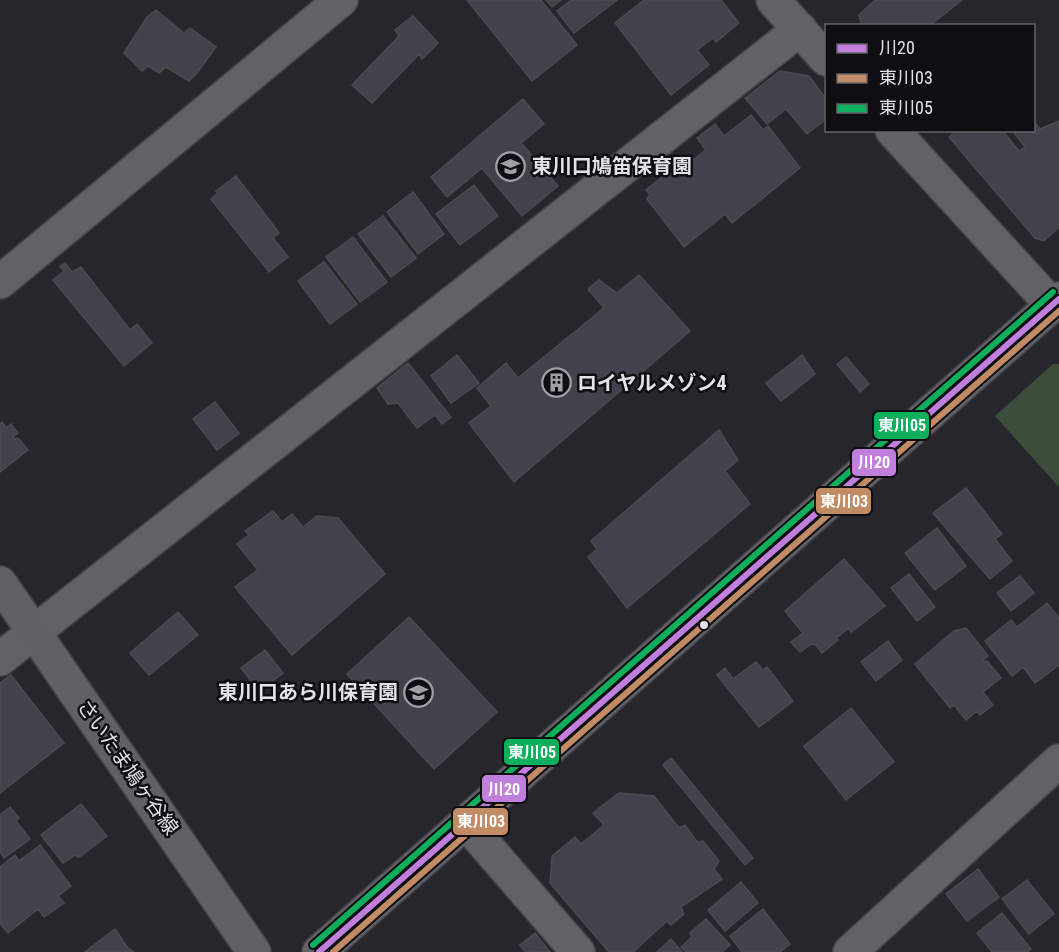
<svg xmlns="http://www.w3.org/2000/svg" width="1059" height="952" font-family="'Roboto Condensed','Noto Sans JP',sans-serif">
<style>
.green{fill:#3d4d3c}
.building{fill:#43414b;stroke:#4b4b4f;stroke-width:1.5}
.lines{fill:none;stroke-linecap:round;stroke-linejoin:round}
.minor-casing{stroke:#434247;stroke-width:36}
.tertiary-casing{stroke:#434247;stroke-width:36}
.secondary-casing{stroke:#434247;stroke-width:36}
.minor{stroke:#626266;stroke-width:33}
.tertiary{stroke:#626266;stroke-width:33}
.secondary{stroke:#616067;stroke-width:33}
.bus-1-casing{stroke:#0f0e12;stroke-width:10}
.bus-2-casing{stroke:#0f0e12;stroke-width:10}
.bus-3-casing{stroke:#0f0e12;stroke-width:10}
.bus-1{stroke:#c07fdc;stroke-width:6}
.bus-2{stroke:#c18c65;stroke-width:6}
.bus-3{stroke:#0daf5c;stroke-width:6}
.bus-dot{fill:#e3e2e9;stroke:#0f0e12;stroke-width:2}
.labels{text-anchor:middle;stroke-width:5;stroke-linejoin:round;paint-order:stroke}
.poi-label{font-size:20px;font-weight:bold;fill:#e3e2e9;stroke:#0f0e12;text-anchor:start}
.street-label{font-size:20px;fill:#e3e2e9;stroke:#0f0e12}
.line-badge{stroke:#0f0e12;stroke-width:2}
.badge-label{font-size:16px;text-anchor:middle;font-weight:bold;fill:#fff}
</style>
<rect width="100%" height="100%" fill="#27262c"/>
<path class="green" d="M 1053,364 L 1059,364 L 1059,487 L 995,416 Z"/>
<path class="building" d="M 467,0 L 541,0 L 577,45 L 532,81 Z
M 546,0 L 561,0 L 552,7 Z
M 571,0 L 617,0 L 574,33 L 557,11 Z
M 644,0 L 721,0 L 739,23 L 716,42 L 713,38 L 697,50 L 709,65 L 671,95 L 615,23 Z
M 875,0 L 962,0 L 929,26 L 862,26 L 859,15 Z
M 156,10 L 184,33 L 190,28 L 216,47 L 197,73 L 189,81 L 166,67 L 159,73 L 148,66 L 142,71 L 124,53 L 147,17 Z
M 413,16 L 438,43 L 422,59 L 419,54 L 372,103 L 352,85 L 399,36 L 395,30 Z
M 780,71 L 809,76 L 826,99 L 826,119 L 807,134 L 786,109 L 767,124 L 745,98 Z
M 523,99 L 544,124 L 521,143 L 558,186 L 522,216 L 482,168 L 447,197 L 431,177 Z
M 751,115 L 763,130 L 768,126 L 800,168 L 732,223 L 725,214 L 684,247 L 647,199 L 650,195 L 646,190 L 671,170 L 675,174 L 706,150 L 697,138 L 715,124 L 724,136 Z
M 1059,121 L 1059,227 L 1044,241 L 1035,238 L 949,137 L 957,130 L 1002,130 L 1019,151 L 1025,147 L 1012,130 L 1034,130 L 1034,122 L 1040,129 Z
M 236,176 L 279,233 L 273,238 L 288,257 L 269,272 L 211,199 L 218,193 L 216,191 Z
M 474,185 L 498,216 L 460,245 L 436,214 Z
M 413,192 L 444,234 L 418,254 L 387,212 Z
M 383,216 L 416,258 L 391,277 L 358,234 Z
M 353,237 L 387,282 L 360,302 L 326,257 Z
M 324,262 L 357,304 L 330,324 L 298,281 Z
M 65,263 L 72,272 L 81,267 L 130,330 L 137,324 L 152,343 L 124,366 L 53,280 L 64,271 L 60,266 Z
M 639,275 L 690,331 L 514,482 L 469,423 L 491,406 L 477,388 L 506,363 L 518,378 L 604,308 L 588,289 L 599,280 L 617,293 Z
M 457,355 L 479,383 L 451,403 L 431,376 Z
M 802,355 L 815,374 L 781,401 L 766,383 Z
M 846,357 L 869,384 L 860,392 L 837,364 Z
M 408,363 L 451,417 L 442,424 L 435,415 L 417,428 L 398,403 L 388,404 L 377,388 Z
M 215,402 L 239,433 L 217,450 L 193,419 Z
M 2,422 L 6,428 L 11,424 L 18,433 L 13,437 L 15,439 L 18,438 L 28,450 L 0,472 L 0,424 Z
M 719,430 L 738,460 L 725,471 L 750,504 L 627,608 L 588,557 L 597,549 L 591,541 Z
M 966,488 L 1002,534 L 995,539 L 1012,561 L 990,579 L 933,513 Z
M 273,511 L 282,522 L 292,514 L 303,527 L 317,516 L 338,518 L 385,574 L 292,655 L 235,587 L 258,570 L 237,544 L 249,535 L 245,531 Z
M 937,528 L 966,566 L 935,590 L 905,553 Z
M 844,559 L 885,606 L 851,632 L 849,628 L 836,638 L 838,640 L 822,653 L 816,645 L 811,644 L 800,652 L 791,642 L 803,633 L 785,611 Z
M 909,574 L 935,607 L 917,621 L 891,588 Z
M 1020,576 L 1034,593 L 1011,611 L 997,593 Z
M 1047,603 L 1059,618 L 1059,665 L 1035,683 L 1023,667 L 1012,676 L 985,641 L 1011,620 L 1017,627 Z
M 178,612 L 198,635 L 149,675 L 130,653 Z
M 409,617 L 497,712 L 434,769 L 347,674 Z
M 966,628 L 988,656 L 983,660 L 985,662 L 987,661 L 1001,678 L 983,692 L 993,705 L 980,715 L 977,711 L 966,720 L 954,705 L 950,708 L 915,664 L 954,631 Z
M 888,641 L 902,660 L 876,681 L 861,662 Z
M 265,650 L 283,673 L 259,691 L 241,668 Z
M 756,662 L 763,670 L 767,667 L 793,701 L 759,727 L 717,675 L 725,668 L 733,679 Z
M 11,675 L 64,743 L 0,793 L 0,683 Z
M 851,708 L 894,762 L 846,800 L 804,746 Z
M 671,758 L 753,858 L 745,865 L 663,765 Z
M 619,793 L 654,796 L 679,828 L 685,825 L 697,842 L 703,841 L 719,861 L 714,869 L 722,879 L 681,907 L 684,914 L 671,925 L 667,921 L 633,952 L 609,952 L 550,883 L 552,856 L 575,837 L 581,844 L 604,825 L 593,813 Z
M 81,804 L 107,836 L 79,857 L 75,855 L 63,863 L 41,835 Z
M 10,807 L 19,818 L 16,821 L 30,839 L 4,858 L 0,852 L 0,815 Z
M 40,845 L 71,886 L 58,896 L 64,903 L 44,917 L 38,909 L 8,933 L 0,923 L 0,867 L 15,855 L 19,861 Z
M 978,869 L 999,897 L 967,921 L 946,894 Z
M 1027,880 L 1054,914 L 1029,934 L 1002,899 Z
M 741,882 L 758,903 L 725,931 L 708,910 Z
M 763,909 L 790,944 L 780,952 L 742,952 L 730,936 Z
M 1002,913 L 1031,949 L 1027,952 L 992,952 L 977,933 Z
M 706,919 L 730,945 L 722,952 L 686,952 L 681,947 L 692,937 L 690,933 Z
M 115,929 L 128,948 L 134,952 L 85,952 Z
M 535,933 L 550,952 L 525,952 L 520,945 Z
M 671,939 L 682,952 L 657,952 Z"/>
<g class="lines">
<defs>
<path id="minor" d="M 0,282 L 341,0
M 0,659 L 800,29
M 466,823 L 578,952
M 850,952 L 1059,761"/>
<path id="tertiary" d="M 773,0 L 826,59
M 892,130 L 1052,305
M 319,952 L 1059,299"/>
<path id="secondary" d="M 0,583 L 254,952"/>
</defs>
<use href="#minor" class="minor-casing"/>
<use href="#tertiary" class="tertiary-casing"/>
<use href="#secondary" class="secondary-casing"/>
<use href="#minor" class="minor"/>
<use href="#tertiary" class="tertiary"/>
<use href="#secondary" class="secondary"/>
<defs>
<path id="bus-1" d="M 319,952 L 1059,299"/>
<path id="bus-2" d="M 333,952 L 1059,311"/>
<path id="bus-3" d="M 313,945 L 1053,292"/>
</defs>
<use href="#bus-1" class="bus-1-casing"/>
<use href="#bus-2" class="bus-2-casing"/>
<use href="#bus-3" class="bus-3-casing"/>
<use href="#bus-1" class="bus-1"/>
<use href="#bus-2" class="bus-2"/>
<use href="#bus-3" class="bus-3"/>
</g>
<defs>
<symbol id="school-ring" viewBox="-11 -11 22 22"><circle r="9.5" fill="#0f0e12" stroke="#a1a0a7" stroke-width="1.5"/><path d="M0-5L7-2L0 1L-7-2ZM-4 1L0 2.5L4 1V4Q0 6-4 4Z" fill="#a1a0a7"/></symbol>
<symbol id="building-ring" viewBox="-11 -11 22 22"><circle r="9.5" fill="#0f0e12" stroke="#a1a0a7" stroke-width="1.5"/><path d="M-4-6H4V6H1V3H-1V6H-4ZM-2.5-4.3h1.7v1.8h-1.7ZM.8-4.3h1.7v1.8H.8ZM-2.5-1h1.7V.8h-1.7ZM.8-1h1.7V.8H.8Z" fill="#a1a0a7"/></symbol>
</defs>
<g fill-rule="evenodd">
<use href="#school-ring" x="494" y="150" width="33" height="33"/>
<use href="#building-ring" x="540" y="366" width="33" height="33"/>
<use href="#school-ring" x="402" y="676" width="33" height="33"/>
</g>
<circle class="bus-dot" cx="704" cy="625" r="5"/>
<g class="labels">
<g class="poi-label">
<text x="532" y="173">東川口鳩笛保育園</text>
<text x="577" y="390">ロイヤルメゾン4</text>
<text x="398" y="699" text-anchor="end">東川口あら川保育園</text>
</g>
<g class="street-label">
<text transform="translate(128 767) rotate(55)" y="7">さいたま鳩ヶ谷線</text>
</g>
</g>
<g class="line-badge">
<rect x="873" y="411" width="57" height="29" rx="6" fill="#0daf5c"/>
<rect x="851" y="448" width="46" height="29" rx="6" fill="#c07fdc"/>
<rect x="815" y="487" width="57" height="28" rx="6" fill="#c18c65"/>
<rect x="503" y="738" width="57" height="28" rx="6" fill="#0daf5c"/>
<rect x="481" y="774" width="46" height="29" rx="6" fill="#c07fdc"/>
<rect x="452" y="807" width="57" height="29" rx="6" fill="#c18c65"/>
</g>
<g class="badge-label">
<text x="902" y="431">東川05</text>
<text x="874" y="468">川20</text>
<text x="844" y="507">東川03</text>
<text x="532" y="758">東川05</text>
<text x="504" y="795">川20</text>
<text x="481" y="827">東川03</text>
</g>
<rect x="825" y="24" width="210" height="108" fill="#0f0e12" stroke="#646368" stroke-width="1.5"/>
<rect x="837" y="44" width="30" height="9" fill="#c07fdc" stroke="#646368" stroke-width="1.5"/>
<text x="879" y="54" font-size="18" fill="#e3e2e9">川20</text>
<rect x="837" y="74" width="30" height="9" fill="#c18c65" stroke="#646368" stroke-width="1.5"/>
<text x="879" y="84" font-size="18" fill="#e3e2e9">東川03</text>
<rect x="837" y="104" width="30" height="9" fill="#0daf5c" stroke="#646368" stroke-width="1.5"/>
<text x="879" y="114" font-size="18" fill="#e3e2e9">東川05</text>
</svg>
